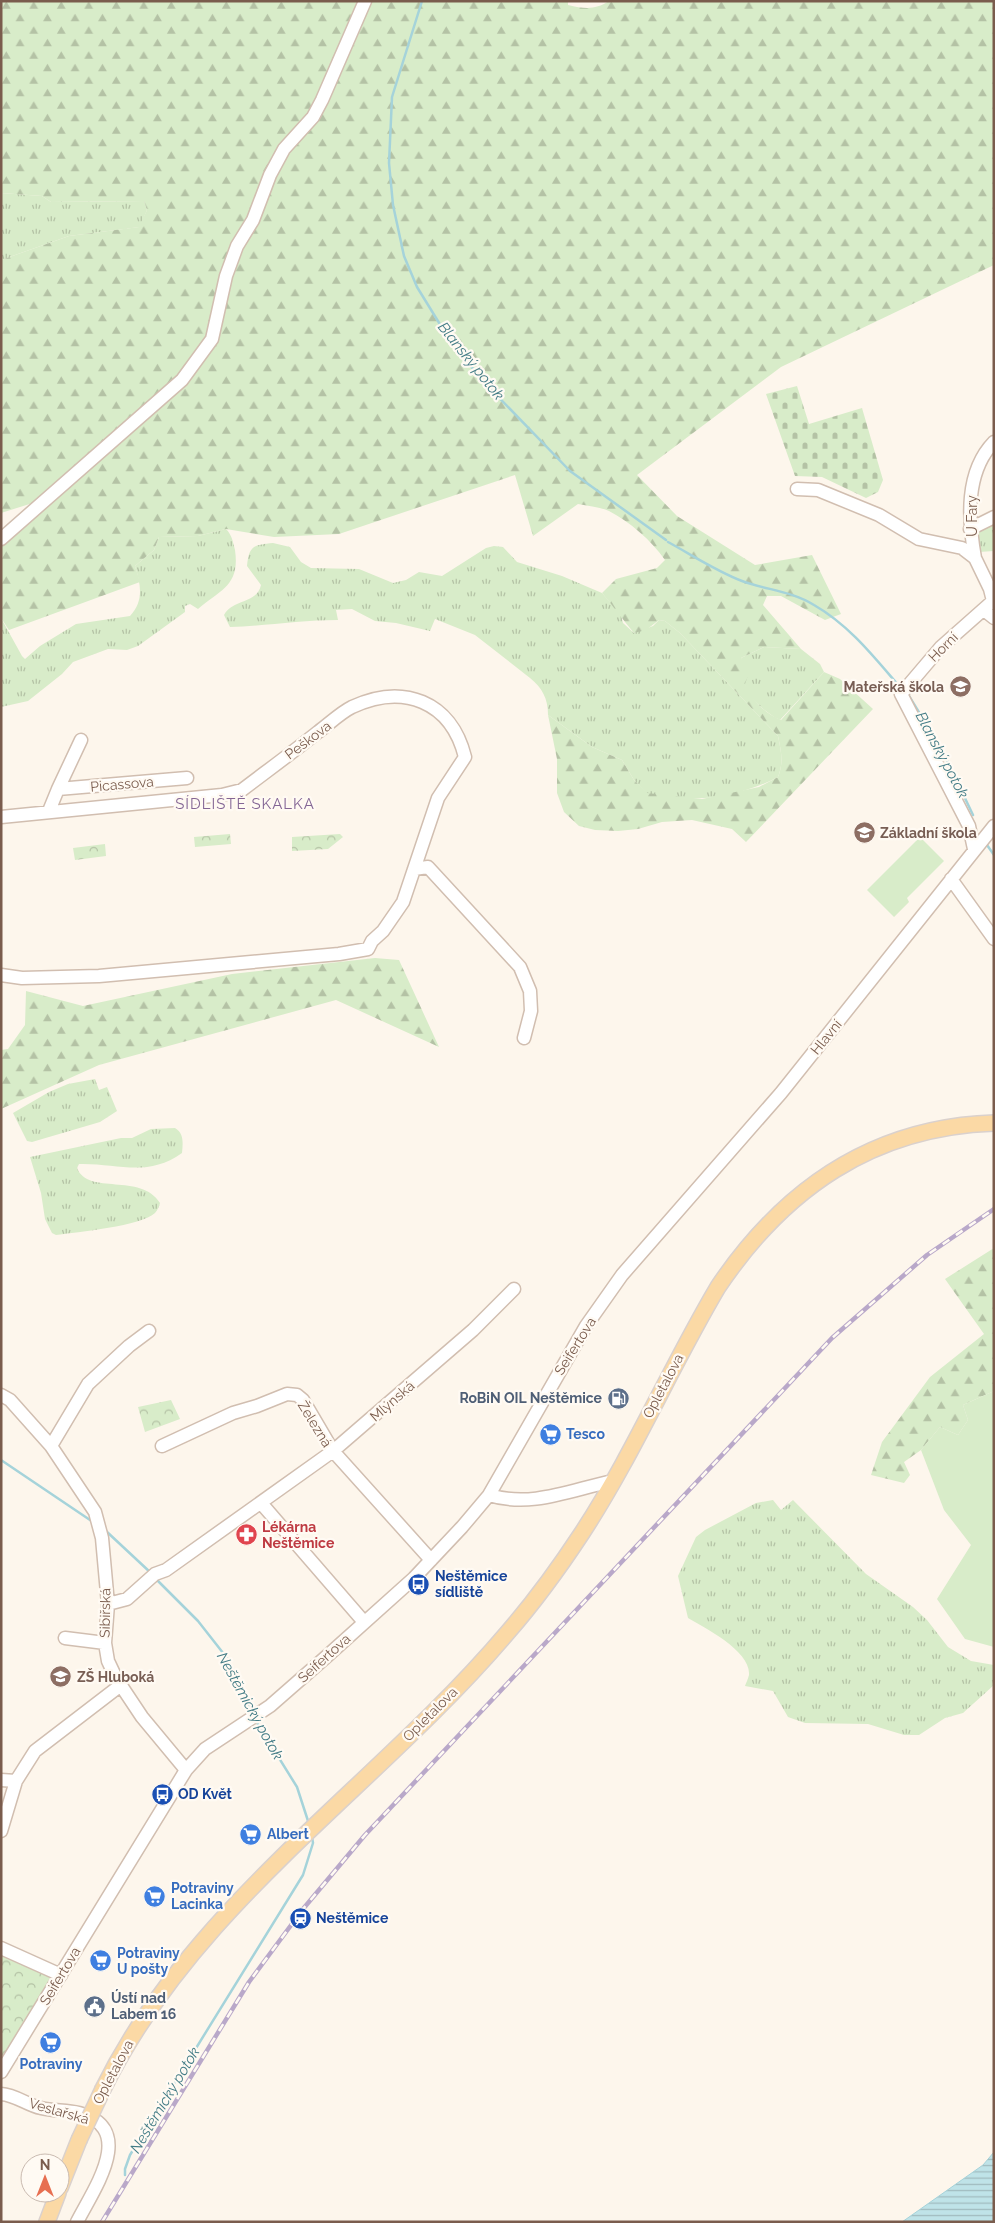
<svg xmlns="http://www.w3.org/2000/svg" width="995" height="2223" font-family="Raleway,sans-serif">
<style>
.grass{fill:url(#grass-tufts)}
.forest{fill:url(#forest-firs)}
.cemetery{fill:url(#cemetery-stones)}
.park{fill:url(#park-crowns)}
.garden{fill:#d8ecc9}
.water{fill:url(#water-rules);stroke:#a5d3da}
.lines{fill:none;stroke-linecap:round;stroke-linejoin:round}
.stream{stroke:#a5d3da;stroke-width:2.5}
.minor-casing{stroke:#d1beb0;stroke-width:15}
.major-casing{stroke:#dad1cd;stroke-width:18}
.minor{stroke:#fff;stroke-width:12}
.major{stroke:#fbd9a5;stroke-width:15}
.rail-casing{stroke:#b9a8c9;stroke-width:4.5}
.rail{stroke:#fffaf3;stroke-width:2.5;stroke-dasharray:8;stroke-linecap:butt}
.major-bridge-casing{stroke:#dad1cd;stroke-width:18;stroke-linecap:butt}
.major-bridge{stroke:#fbd9a5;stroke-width:15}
.labels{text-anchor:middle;stroke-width:4.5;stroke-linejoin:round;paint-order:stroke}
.street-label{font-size:14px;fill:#7a5c4d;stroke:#fffaf3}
.education-label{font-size:14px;font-weight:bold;fill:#785e54;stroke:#fffaf3;text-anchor:start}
.service-label{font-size:14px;font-weight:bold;fill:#4e5e75;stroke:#fffaf3;text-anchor:end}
.shop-label{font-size:14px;font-weight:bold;fill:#366cbe;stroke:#fffaf3;text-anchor:start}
.health-label{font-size:14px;font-weight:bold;fill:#be3a42;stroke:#fffaf3;text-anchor:start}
.transit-label{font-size:14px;font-weight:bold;fill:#164399;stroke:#fffaf3;text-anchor:start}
.water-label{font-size:15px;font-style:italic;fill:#437c86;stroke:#fffaf3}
.neighbourhood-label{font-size:15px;letter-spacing:1px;fill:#846695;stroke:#fffaf3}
</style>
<defs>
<pattern id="grass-tufts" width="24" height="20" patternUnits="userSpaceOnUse" patternTransform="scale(1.25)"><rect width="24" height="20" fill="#d8ecc9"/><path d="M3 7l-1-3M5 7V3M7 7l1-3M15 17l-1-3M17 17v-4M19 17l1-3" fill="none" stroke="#b4c2a5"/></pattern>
<pattern id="forest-firs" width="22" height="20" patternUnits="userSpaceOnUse" patternTransform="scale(1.25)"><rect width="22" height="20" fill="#d8ecc9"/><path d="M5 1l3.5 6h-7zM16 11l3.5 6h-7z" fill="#b4c2a5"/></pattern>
<pattern id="cemetery-stones" width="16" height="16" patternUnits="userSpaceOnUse" patternTransform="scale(1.25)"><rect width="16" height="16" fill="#d8ecc9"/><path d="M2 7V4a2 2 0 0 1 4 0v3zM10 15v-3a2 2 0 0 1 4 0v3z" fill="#b4c2a5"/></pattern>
<pattern id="park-crowns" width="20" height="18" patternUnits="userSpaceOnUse" patternTransform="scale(1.25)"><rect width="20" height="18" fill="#d8ecc9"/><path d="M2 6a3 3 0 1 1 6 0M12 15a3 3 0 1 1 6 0" fill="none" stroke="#b4c2a5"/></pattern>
<pattern id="water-rules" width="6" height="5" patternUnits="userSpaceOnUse" patternTransform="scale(1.25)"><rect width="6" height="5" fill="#bfe3e8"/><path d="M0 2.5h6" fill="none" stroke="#a0bbbe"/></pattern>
</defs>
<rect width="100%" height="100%" fill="#fdf6ec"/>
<path class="grass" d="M 1,193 L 42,196 L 51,202 L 144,201 L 147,210 L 140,227 L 69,236 L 1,260 Z
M 994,519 L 994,551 L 979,552 L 977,529 Z
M 226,529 C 232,535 233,542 235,550 C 240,585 222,589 198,609 L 190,604 L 185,606 L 185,612 L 138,646 L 127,650 L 108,649 L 73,662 L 62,674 L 28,701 L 1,707 L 1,618 L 22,656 L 25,659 L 40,646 L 76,624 L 130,616 C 144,601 141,585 135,566 L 154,550 L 159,537 L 198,536 Z
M 273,543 L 290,547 L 301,562 L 311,568 L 359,569 L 393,583 L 406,580 L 419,572 L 442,576 L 486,548 L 494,546 L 503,547 L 517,562 L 562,576 L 602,593 L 621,615 L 623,623 L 634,633 L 653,626 L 659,620 L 665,621 L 680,633 L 778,736 C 781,751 784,762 778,777 C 738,798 691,804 647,794 L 634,780 L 622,760 L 592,747 L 548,715 C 548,698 542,688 530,678 L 475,635 L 435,619 L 430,631 L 396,623 L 375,621 L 352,609 L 336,610 L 338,620 C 301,620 266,626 230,627 L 224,615 C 233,599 257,604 261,585 L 247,566 C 249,545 254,545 273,543 Z
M 764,647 L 801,649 L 820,664 L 824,672 L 780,720 C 769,715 747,698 745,685 C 744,674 745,670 741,658 Z
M 95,1079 L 99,1090 L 107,1087 L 117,1111 L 100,1122 L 32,1142 L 27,1141 L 13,1113 L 49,1092 L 68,1084 Z
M 175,1128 C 184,1133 183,1143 182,1153 C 147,1178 118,1163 79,1164 L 77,1168 C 88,1196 141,1172 160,1203 C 159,1206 158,1210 155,1213 C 142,1226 77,1232 56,1235 L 52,1233 L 45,1219 L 41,1193 L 30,1157 L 121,1138 L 132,1138 L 151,1129 Z
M 773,1500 L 781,1510 L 793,1500 L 866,1574 L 913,1607 L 927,1620 L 948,1647 L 971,1661 L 994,1665 L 994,1685 L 963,1713 L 945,1718 L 919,1735 L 904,1735 L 868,1724 L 805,1723 L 788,1717 L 773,1691 L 745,1686 C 746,1683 748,1679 749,1675 C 751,1651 705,1628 688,1618 L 678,1576 L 696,1537 L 705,1530 L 756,1503 Z"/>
<path class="forest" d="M 1,1 L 359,1 L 309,114 L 280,146 L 207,337 L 178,377 L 36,502 L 1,513 L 1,260 L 69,236 L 139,227 L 147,210 L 144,201 L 51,202 L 42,196 L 1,193 Z
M 370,1 L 568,1 L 568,5 C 585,9 595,10 609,1 L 994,1 L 994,265 L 781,367 L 637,475 L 677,516 L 755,565 L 812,555 L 841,614 L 825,620 L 781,596 L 767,596 L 763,605 L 801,649 L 764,647 L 741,658 L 750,670 L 745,684 C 750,699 766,714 781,720 L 824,672 L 840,679 L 873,709 L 746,842 L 732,829 L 692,820 L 662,822 L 638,829 L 618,831 L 595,830 L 579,826 L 564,812 L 557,793 L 557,759 L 548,715 L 592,747 L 622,760 L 634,780 L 647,793 L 702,799 L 759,787 L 778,777 C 784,762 781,751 778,736 L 680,633 L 665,621 L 659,620 L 646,630 L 634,633 C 623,620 614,607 602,593 L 616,579 L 657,568 L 665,560 C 651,540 630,522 609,511 C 600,507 588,506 578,504 L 533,536 L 515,475 L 339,534 L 274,537 L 226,529 L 198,536 L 159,537 L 154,550 L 135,566 L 140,582 L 9,630 L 1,618 L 1,546 L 185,383 L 217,341 L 231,277 L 242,248 L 275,177 Z
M 375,958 L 399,960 L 439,1047 L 336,1000 L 99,1065 L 1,1109 L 1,1050 L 8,1049 L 25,1025 L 26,991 L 83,1006 L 232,974 Z
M 994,1248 L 994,1391 L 963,1405 L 968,1420 L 958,1435 L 940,1427 L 921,1450 L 904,1462 L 910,1475 L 904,1483 L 871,1475 L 882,1442 L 930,1377 L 984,1334 L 945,1279 Z"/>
<path class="cemetery" d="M 797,386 L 809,424 L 862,408 L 883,480 L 878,492 L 866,498 L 822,477 L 795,476 L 766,394 Z"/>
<path class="park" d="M 230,834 L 231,844 L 195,847 L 194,837 Z
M 340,834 L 343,837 L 328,849 L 292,851 L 292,837 Z
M 105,844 L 106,856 L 75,860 L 73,848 Z
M 171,1400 L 180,1419 L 145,1432 L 138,1407 Z
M 1,1952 L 47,1973 L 50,1979 L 1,2059 Z"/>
<path class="garden" d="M 920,837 L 944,861 L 907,898 L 909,902 L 894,917 L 867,890 Z
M 994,1391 L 994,1647 L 965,1639 L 937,1599 L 971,1545 L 944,1510 L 921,1450 L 940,1427 L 958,1435 L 968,1420 L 963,1405 Z"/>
<path class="water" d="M 994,2152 L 994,2222 L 902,2222 L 983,2165 Z"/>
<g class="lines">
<path class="stream" d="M 422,1 L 392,97 L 389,163 L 393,205 L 404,256 L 417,287 L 449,339 L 482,380 L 570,471 L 666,540
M 668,542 C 692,555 716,571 742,581 C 766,590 792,591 814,605 C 849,625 874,657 899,686
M 909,696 L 942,750 L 973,815
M 987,845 L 994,855
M 1,1460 L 93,1522
M 106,1531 L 151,1573
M 156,1579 L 198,1621 L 227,1658 L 253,1713
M 256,1721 L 297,1787 L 309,1824
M 125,2175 L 125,2169 L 130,2155 L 303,1875 L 313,1843 L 312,1837"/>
<defs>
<path id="minor" d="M 797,489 L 818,490 L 879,515 L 919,539 L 962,548 L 975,558 L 990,589 L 993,601
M 970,529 L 994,517
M 1,539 L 182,380 L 212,339 L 226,276 L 237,246 L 253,220 L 270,175 L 284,149 L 313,117 L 322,100 L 365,1
M 975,558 C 968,519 965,472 994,442
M 984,610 L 994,618
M 58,789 L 81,740
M 49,811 L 58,789 L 187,778
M 1,817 L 222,795 L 242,790 C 267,771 293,752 318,732 C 329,724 340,713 352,707 C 403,683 451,701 465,757 L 438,798 L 403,902 L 383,931 L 372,941 L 368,949 L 339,954 L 99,976 L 22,978 L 1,975
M 974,849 L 969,826 L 901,694 L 941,647 L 994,600
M 414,869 L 428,867 L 520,967 L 530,991 L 531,1011 L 524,1038
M 951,879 L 994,939
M 1,1395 L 10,1400 L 51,1446 L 95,1512 L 102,1538 L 108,1604 L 105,1643 L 108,1661 L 116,1678 L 142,1717 L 186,1770
M 51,1446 L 88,1384 L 129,1346 L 149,1331
M 162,1446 L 233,1413 L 257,1406 L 287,1394 L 297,1395 L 303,1400 L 333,1451 L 431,1560
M 489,1495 C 532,1508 570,1490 613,1481
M 261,1503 L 364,1622
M 108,1604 L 127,1599 L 155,1574 L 166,1570 L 333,1451 L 473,1330 L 514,1289
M 65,1638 L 105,1643
M 1,1780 L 16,1781
M 1,1831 L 16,1781 L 35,1751 L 121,1685
M 1,1948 L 61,1975
M 1,2072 L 186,1770 L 205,1749 L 270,1706 L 326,1657 L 414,1578 L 462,1527 L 489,1495 L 586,1326 L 622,1275 L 781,1093 L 994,826
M 1,2094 C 16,2095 27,2105 41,2108 C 53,2111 66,2110 79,2113 C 138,2129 93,2190 77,2222"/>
<path id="major" d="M 103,2089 C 195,1902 377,1787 508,1632 C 535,1601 559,1568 582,1533 C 633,1455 670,1368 718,1287 C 784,1189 872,1127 994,1123
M 60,2188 L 79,2140
M 47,2222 L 58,2193"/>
</defs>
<use href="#minor" class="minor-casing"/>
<use href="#major" class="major-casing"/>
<use href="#minor" class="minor"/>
<use href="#major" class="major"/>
<defs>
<path id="rail" d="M 102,2222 L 249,1982 L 303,1909 L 365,1835 L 832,1338 L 927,1255 L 994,1209"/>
</defs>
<use href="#rail" class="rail-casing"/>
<use href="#rail" class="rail"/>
<defs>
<path id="major-bridge" d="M 79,2140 L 103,2089"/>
</defs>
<use href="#major-bridge" class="major-bridge-casing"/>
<use href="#major-bridge" class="major-bridge"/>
</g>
<defs>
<symbol id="school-disc" viewBox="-11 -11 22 22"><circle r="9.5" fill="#8d6e63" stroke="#fffaf3"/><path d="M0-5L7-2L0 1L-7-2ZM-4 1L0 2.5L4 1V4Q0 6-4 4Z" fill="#fff"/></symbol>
<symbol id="fuel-disc" viewBox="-11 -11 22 22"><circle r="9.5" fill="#5c6f8a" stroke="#fffaf3"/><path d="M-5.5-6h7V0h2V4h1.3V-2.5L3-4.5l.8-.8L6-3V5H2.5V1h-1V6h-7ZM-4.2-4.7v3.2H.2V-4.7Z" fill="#fff"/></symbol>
<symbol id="supermarket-disc" viewBox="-11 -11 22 22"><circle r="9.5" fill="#3f7fe0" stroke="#fffaf3"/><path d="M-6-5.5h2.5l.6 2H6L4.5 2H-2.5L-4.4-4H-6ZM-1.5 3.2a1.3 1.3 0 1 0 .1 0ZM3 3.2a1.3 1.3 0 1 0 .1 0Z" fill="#fff"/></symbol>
<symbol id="pharmacy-disc" viewBox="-11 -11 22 22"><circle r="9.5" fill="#e0444e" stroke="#fffaf3"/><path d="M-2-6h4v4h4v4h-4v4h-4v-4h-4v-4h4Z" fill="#fff"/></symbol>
<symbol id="bus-disc" viewBox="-11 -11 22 22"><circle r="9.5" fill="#1a4fb4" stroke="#fffaf3"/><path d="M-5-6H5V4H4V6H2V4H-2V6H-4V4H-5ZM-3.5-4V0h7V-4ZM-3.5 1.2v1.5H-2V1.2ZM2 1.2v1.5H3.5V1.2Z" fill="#fff"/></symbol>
<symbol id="station-disc" viewBox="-11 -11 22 22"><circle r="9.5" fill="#1a4fb4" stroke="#fffaf3"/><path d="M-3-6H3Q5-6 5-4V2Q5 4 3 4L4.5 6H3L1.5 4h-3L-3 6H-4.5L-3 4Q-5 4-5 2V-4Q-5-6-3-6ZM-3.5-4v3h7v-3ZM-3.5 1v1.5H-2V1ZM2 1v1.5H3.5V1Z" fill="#fff"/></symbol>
<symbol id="civic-disc" viewBox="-11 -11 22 22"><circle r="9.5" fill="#5c6f8a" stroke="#fffaf3"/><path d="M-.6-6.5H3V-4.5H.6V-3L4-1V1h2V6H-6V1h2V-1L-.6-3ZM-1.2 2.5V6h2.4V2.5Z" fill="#fff"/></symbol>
</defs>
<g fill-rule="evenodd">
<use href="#school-disc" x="948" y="674" width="25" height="25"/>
<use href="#school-disc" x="852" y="820" width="25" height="25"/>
<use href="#fuel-disc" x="606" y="1386" width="25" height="25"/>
<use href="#supermarket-disc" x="538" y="1422" width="25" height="25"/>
<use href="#pharmacy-disc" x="234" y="1522" width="25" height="25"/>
<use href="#bus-disc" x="406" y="1572" width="25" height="25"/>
<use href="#school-disc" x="48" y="1664" width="25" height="25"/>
<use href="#bus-disc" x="150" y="1782" width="25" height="25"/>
<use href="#supermarket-disc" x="238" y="1822" width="25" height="25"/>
<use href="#supermarket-disc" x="142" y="1884" width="25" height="25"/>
<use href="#station-disc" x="288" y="1906" width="25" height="25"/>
<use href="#supermarket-disc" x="88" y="1948" width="25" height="25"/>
<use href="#civic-disc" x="82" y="1994" width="25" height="25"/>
<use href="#supermarket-disc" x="38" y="2030" width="25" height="25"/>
</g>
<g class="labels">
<g class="street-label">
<text transform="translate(972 516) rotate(-90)" y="5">U Fary</text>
<text transform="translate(943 647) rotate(-45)" y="5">Horní</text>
<text transform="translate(308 740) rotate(-37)" y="5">Peškova</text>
<text transform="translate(122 784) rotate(-5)" y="5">Picassova</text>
<text transform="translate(826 1037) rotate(-51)" y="5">Hlavní</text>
<text transform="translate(575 1346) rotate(-58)" y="5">Seifertova</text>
<text transform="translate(663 1386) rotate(-62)" y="5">Opletalova</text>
<text transform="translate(392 1401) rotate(-41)" y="5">Mlýnská</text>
<text transform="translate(315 1424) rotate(58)" y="5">Železná</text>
<text transform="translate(105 1613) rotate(-89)" y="5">Sibiřská</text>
<text transform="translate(324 1658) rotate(-42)" y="5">Seifertova</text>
<text transform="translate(430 1714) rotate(-45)" y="5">Opletalova</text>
<text transform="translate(60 1976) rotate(-59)" y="5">Seifertova</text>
<text transform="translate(113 2072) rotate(-62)" y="5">Opletalova</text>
<text transform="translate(59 2111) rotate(16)" y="5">Veslařská</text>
</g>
<g class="education-label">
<text x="944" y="692" text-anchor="end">Mateřská škola</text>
<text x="880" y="838">Základní škola</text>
<text x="77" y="1682">ZŠ Hluboká</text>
</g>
<g class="service-label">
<text x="602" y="1403">RoBiN OIL Neštěmice</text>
<text x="111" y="2003" text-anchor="start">Ústí nad<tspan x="111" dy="16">Labem 16</tspan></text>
</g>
<g class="shop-label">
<text x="566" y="1439">Tesco</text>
<text x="267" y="1839">Albert</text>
<text x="171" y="1893">Potraviny<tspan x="171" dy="16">Lacinka</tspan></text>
<text x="117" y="1958">Potraviny<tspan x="117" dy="16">U pošty</tspan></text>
<text x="51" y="2069" text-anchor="middle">Potraviny</text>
</g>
<g class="health-label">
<text x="262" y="1532">Lékárna<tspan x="262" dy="16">Neštěmice</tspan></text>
</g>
<g class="transit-label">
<text x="435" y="1581">Neštěmice<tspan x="435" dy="16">sídliště</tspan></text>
<text x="178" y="1799">OD Květ</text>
<text x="316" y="1923">Neštěmice</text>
</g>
<g class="water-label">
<text transform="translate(471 361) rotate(51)" y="5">Blanský potok</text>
<text transform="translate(942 755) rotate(62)" y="5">Blanský potok</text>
<text transform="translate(250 1706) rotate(61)" y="5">Neštěmický potok</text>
<text transform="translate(165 2100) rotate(-59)" y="5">Neštěmický potok</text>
</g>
<g class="neighbourhood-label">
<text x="245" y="809">SÍDLIŠTĚ SKALKA</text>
</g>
</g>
<rect width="995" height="2223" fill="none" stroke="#7a5c4d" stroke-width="5"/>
<g transform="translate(45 2178)"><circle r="24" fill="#fffaf3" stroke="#cabbb1"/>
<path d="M0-4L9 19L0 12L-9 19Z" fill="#e76f51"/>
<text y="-8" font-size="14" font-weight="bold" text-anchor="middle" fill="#7a5c4d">N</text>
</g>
</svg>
